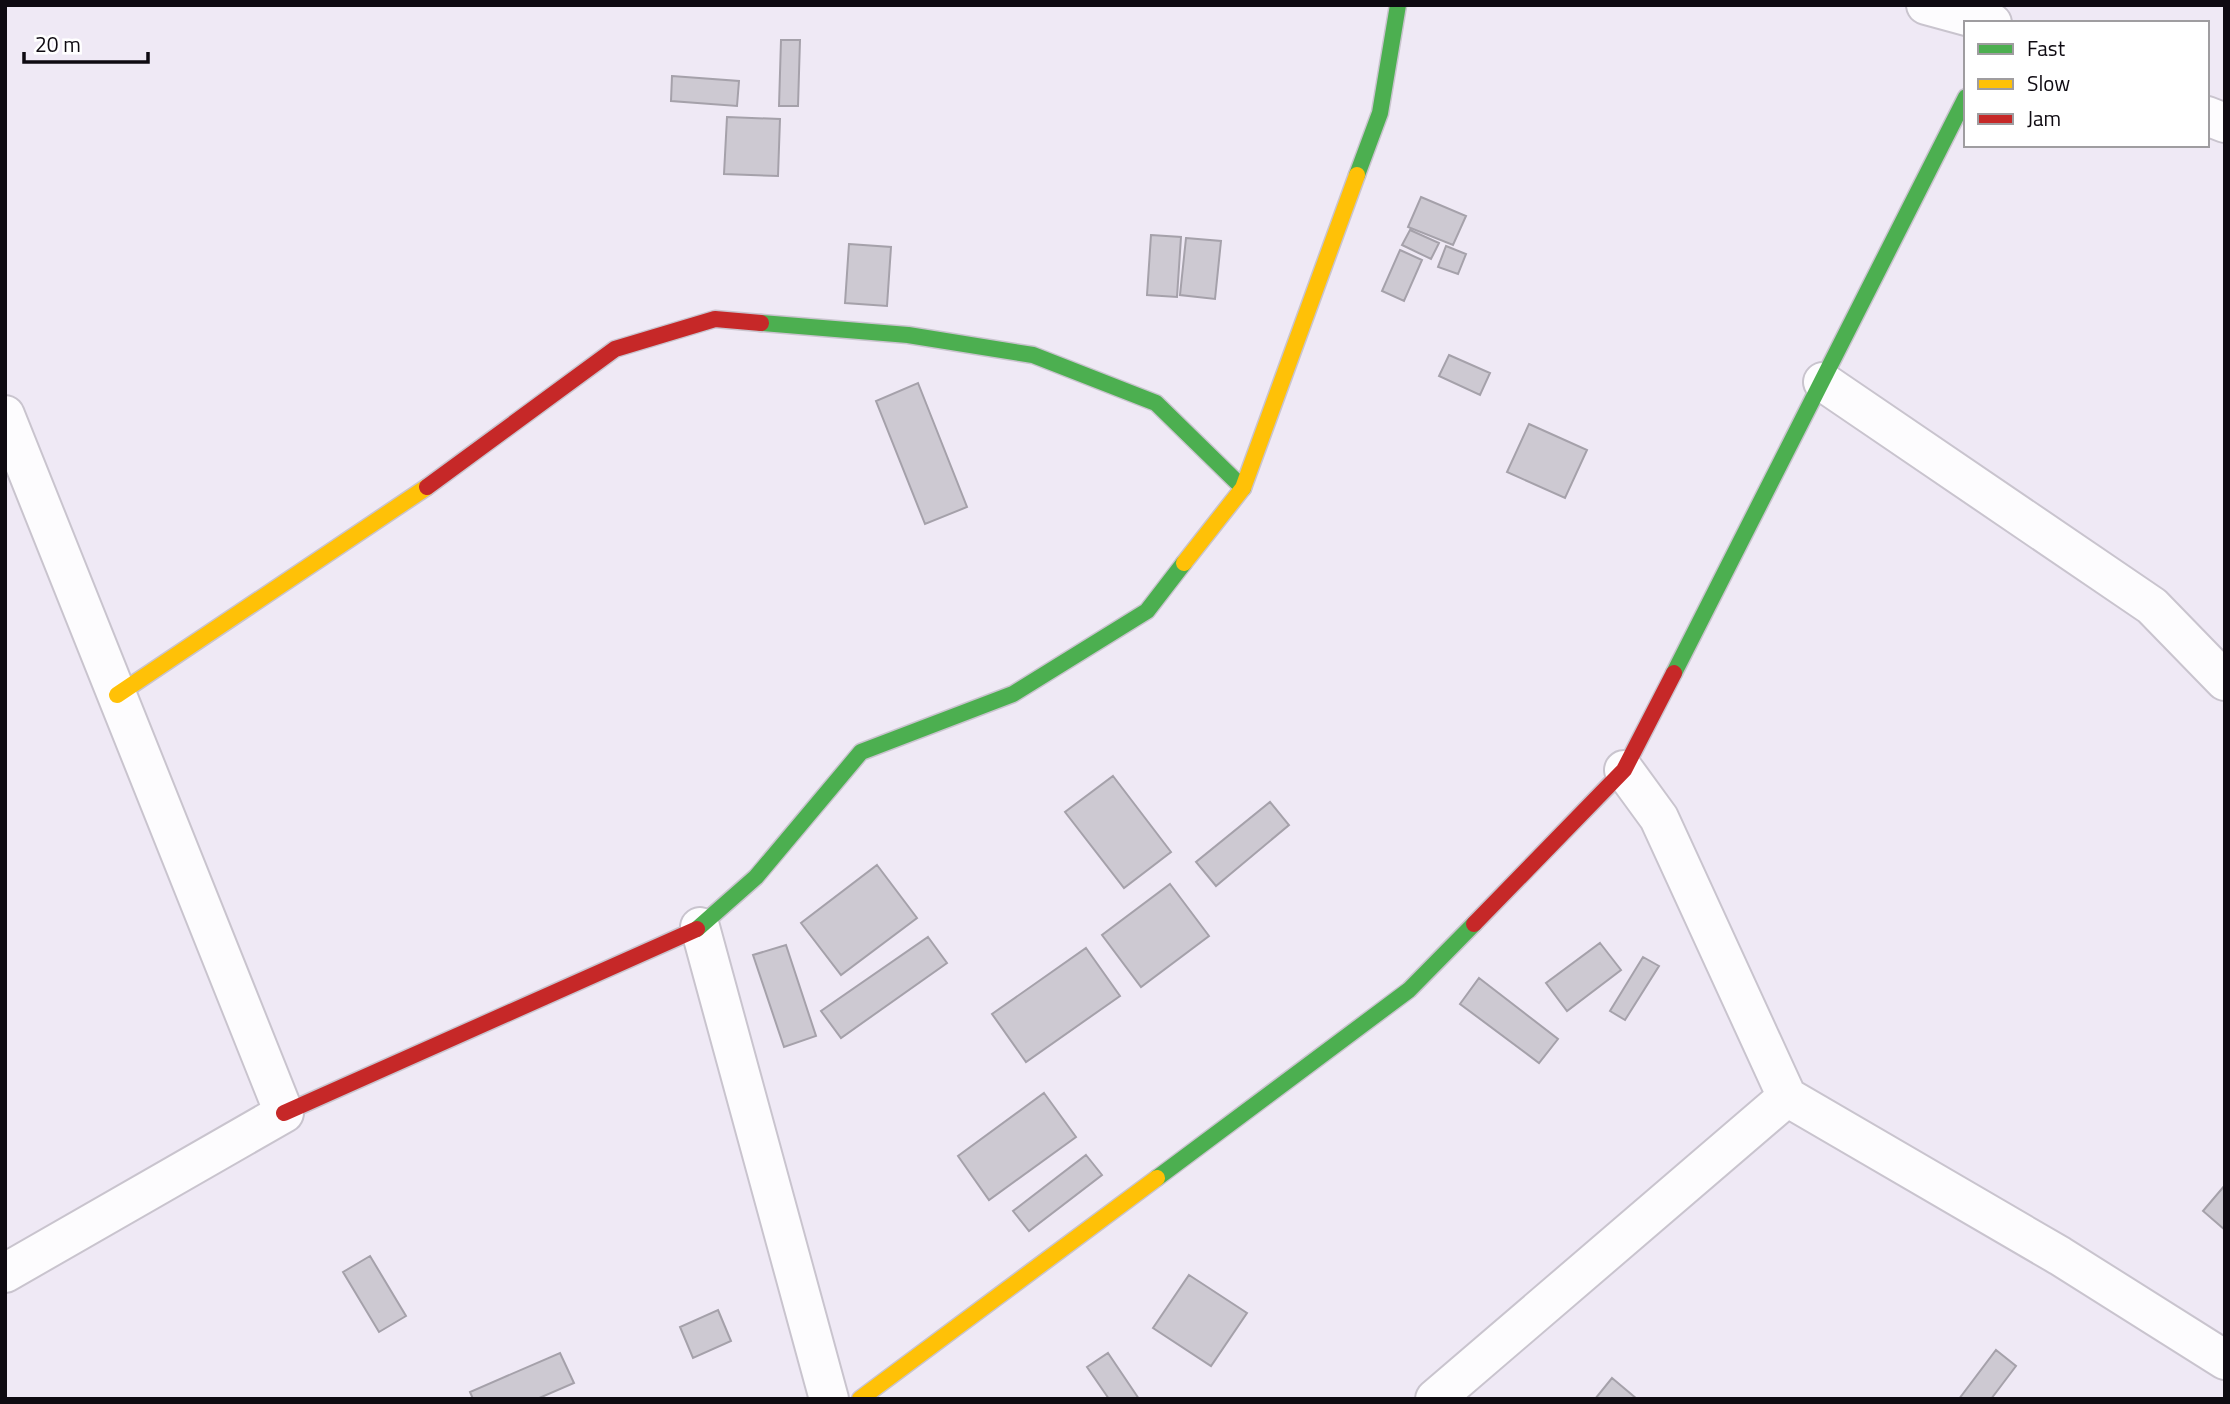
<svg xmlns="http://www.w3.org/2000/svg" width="2230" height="1404" font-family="'Titillium Web',sans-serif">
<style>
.building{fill:#cdc9d2;stroke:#a5a1aa;stroke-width:2}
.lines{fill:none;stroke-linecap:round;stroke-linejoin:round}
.street-casing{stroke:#c9c4ce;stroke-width:42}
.fast-casing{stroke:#c9c4ce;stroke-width:19}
.slow-casing{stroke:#c9c4ce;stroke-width:19}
.jam-casing{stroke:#c9c4ce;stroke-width:19}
.street{stroke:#fdfcfe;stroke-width:38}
.fast{stroke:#4caf50;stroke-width:16}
.slow{stroke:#ffc107;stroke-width:16}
.jam{stroke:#c62828;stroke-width:16}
</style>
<rect width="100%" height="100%" fill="#efe9f5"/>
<path class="building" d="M 781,40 L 800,40 L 798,106 L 779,106 Z
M 672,76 L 739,81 L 737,106 L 671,101 Z
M 727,117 L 780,119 L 778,176 L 724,174 Z
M 1421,197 L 1466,216 L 1453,245 L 1408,227 Z
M 1410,230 L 1439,243 L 1431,259 L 1402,245 Z
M 1151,235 L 1181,237 L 1177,297 L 1147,295 Z
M 1186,238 L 1221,241 L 1215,299 L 1180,295 Z
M 849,244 L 891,247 L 887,306 L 845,303 Z
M 1446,246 L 1466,254 L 1458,274 L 1438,267 Z
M 1400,250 L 1422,260 L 1404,301 L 1382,291 Z
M 1449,355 L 1490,373 L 1480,395 L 1439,376 Z
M 918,383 L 967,507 L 925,524 L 876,401 Z
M 1529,424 L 1587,450 L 1565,498 L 1507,472 Z
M 1113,776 L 1171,852 L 1124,888 L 1065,812 Z
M 1270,802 L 1289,825 L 1216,886 L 1196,862 Z
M 877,865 L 917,918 L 841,975 L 801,923 Z
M 1170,884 L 1209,936 L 1141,987 L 1102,935 Z
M 928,937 L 947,963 L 841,1038 L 821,1011 Z
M 1600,943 L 1621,970 L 1567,1011 L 1546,983 Z
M 786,945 L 816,1036 L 784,1047 L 753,955 Z
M 1086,948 L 1120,996 L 1026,1062 L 992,1014 Z
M 1643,957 L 1659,966 L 1625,1020 L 1610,1011 Z
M 1479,978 L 1558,1039 L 1539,1063 L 1460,1004 Z
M 1044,1093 L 1076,1137 L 989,1200 L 958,1156 Z
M 1086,1155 L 1102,1175 L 1029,1231 L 1013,1211 Z
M 2225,1185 L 2225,1230 L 2203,1211 Z
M 370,1256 L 406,1316 L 379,1332 L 343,1272 Z
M 1189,1275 L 1247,1313 L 1211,1366 L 1153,1328 Z
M 718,1310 L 731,1341 L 693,1358 L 680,1327 Z
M 1996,1350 L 2016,1366 L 1991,1399 L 1959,1399 Z
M 560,1353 L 574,1383 L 537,1399 L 473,1399 L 470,1392 Z
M 1108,1353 L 1139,1399 L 1109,1399 L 1087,1367 Z
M 1612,1378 L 1637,1399 L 1595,1399 Z"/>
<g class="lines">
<defs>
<path id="street" d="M 1926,5 L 1992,23
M 2207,116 L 2225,123
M 1823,382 L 2152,606 L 2225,681
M 5,415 L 284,1113 L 5,1273
M 1624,770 L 1659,818 L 1787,1097 L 2060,1256 L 2225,1360
M 700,927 L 829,1399
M 1435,1399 L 1787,1097"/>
<path id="fast" d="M 1357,175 L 1380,113 L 1398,5
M 761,323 L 908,335 L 1033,355 L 1156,403 L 1243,488
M 1674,673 L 1966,97
M 697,929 L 756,877 L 861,752 L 1013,694 L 1147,611 L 1184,563
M 1157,1178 L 1409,990 L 1474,924"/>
<path id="slow" d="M 1184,563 L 1243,488 L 1357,175
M 117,695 L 427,487
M 860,1399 L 1157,1178"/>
<path id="jam" d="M 427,487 L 615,349 L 715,319 L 761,323
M 1474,924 L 1624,770 L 1674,673
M 284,1113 L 697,929"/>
</defs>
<use href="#street" class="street-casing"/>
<use href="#fast" class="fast-casing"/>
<use href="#slow" class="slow-casing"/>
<use href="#jam" class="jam-casing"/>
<use href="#street" class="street"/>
<use href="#fast" class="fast"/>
<use href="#slow" class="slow"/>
<use href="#jam" class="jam"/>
</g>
<rect width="2230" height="1404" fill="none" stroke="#0e0a11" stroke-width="14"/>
<rect x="1964" y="21" width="245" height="126" fill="#ffffff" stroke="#9f9da0" stroke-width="2"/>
<rect x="1978" y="44" width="35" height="10" fill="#4caf50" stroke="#9f9da0" stroke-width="2"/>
<text x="2027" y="56" font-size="21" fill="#0e0a11">Fast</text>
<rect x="1978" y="79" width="35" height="10" fill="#ffc107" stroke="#9f9da0" stroke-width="2"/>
<text x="2027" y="91" font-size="21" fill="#0e0a11">Slow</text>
<rect x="1978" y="114" width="35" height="10" fill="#c62828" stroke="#9f9da0" stroke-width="2"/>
<text x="2027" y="126" font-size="21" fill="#0e0a11">Jam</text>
<path d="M24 52v10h124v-10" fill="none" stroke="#0e0a11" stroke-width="3.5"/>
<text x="35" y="52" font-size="21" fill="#0e0a11" stroke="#ffffff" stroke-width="5" paint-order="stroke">20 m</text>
</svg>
